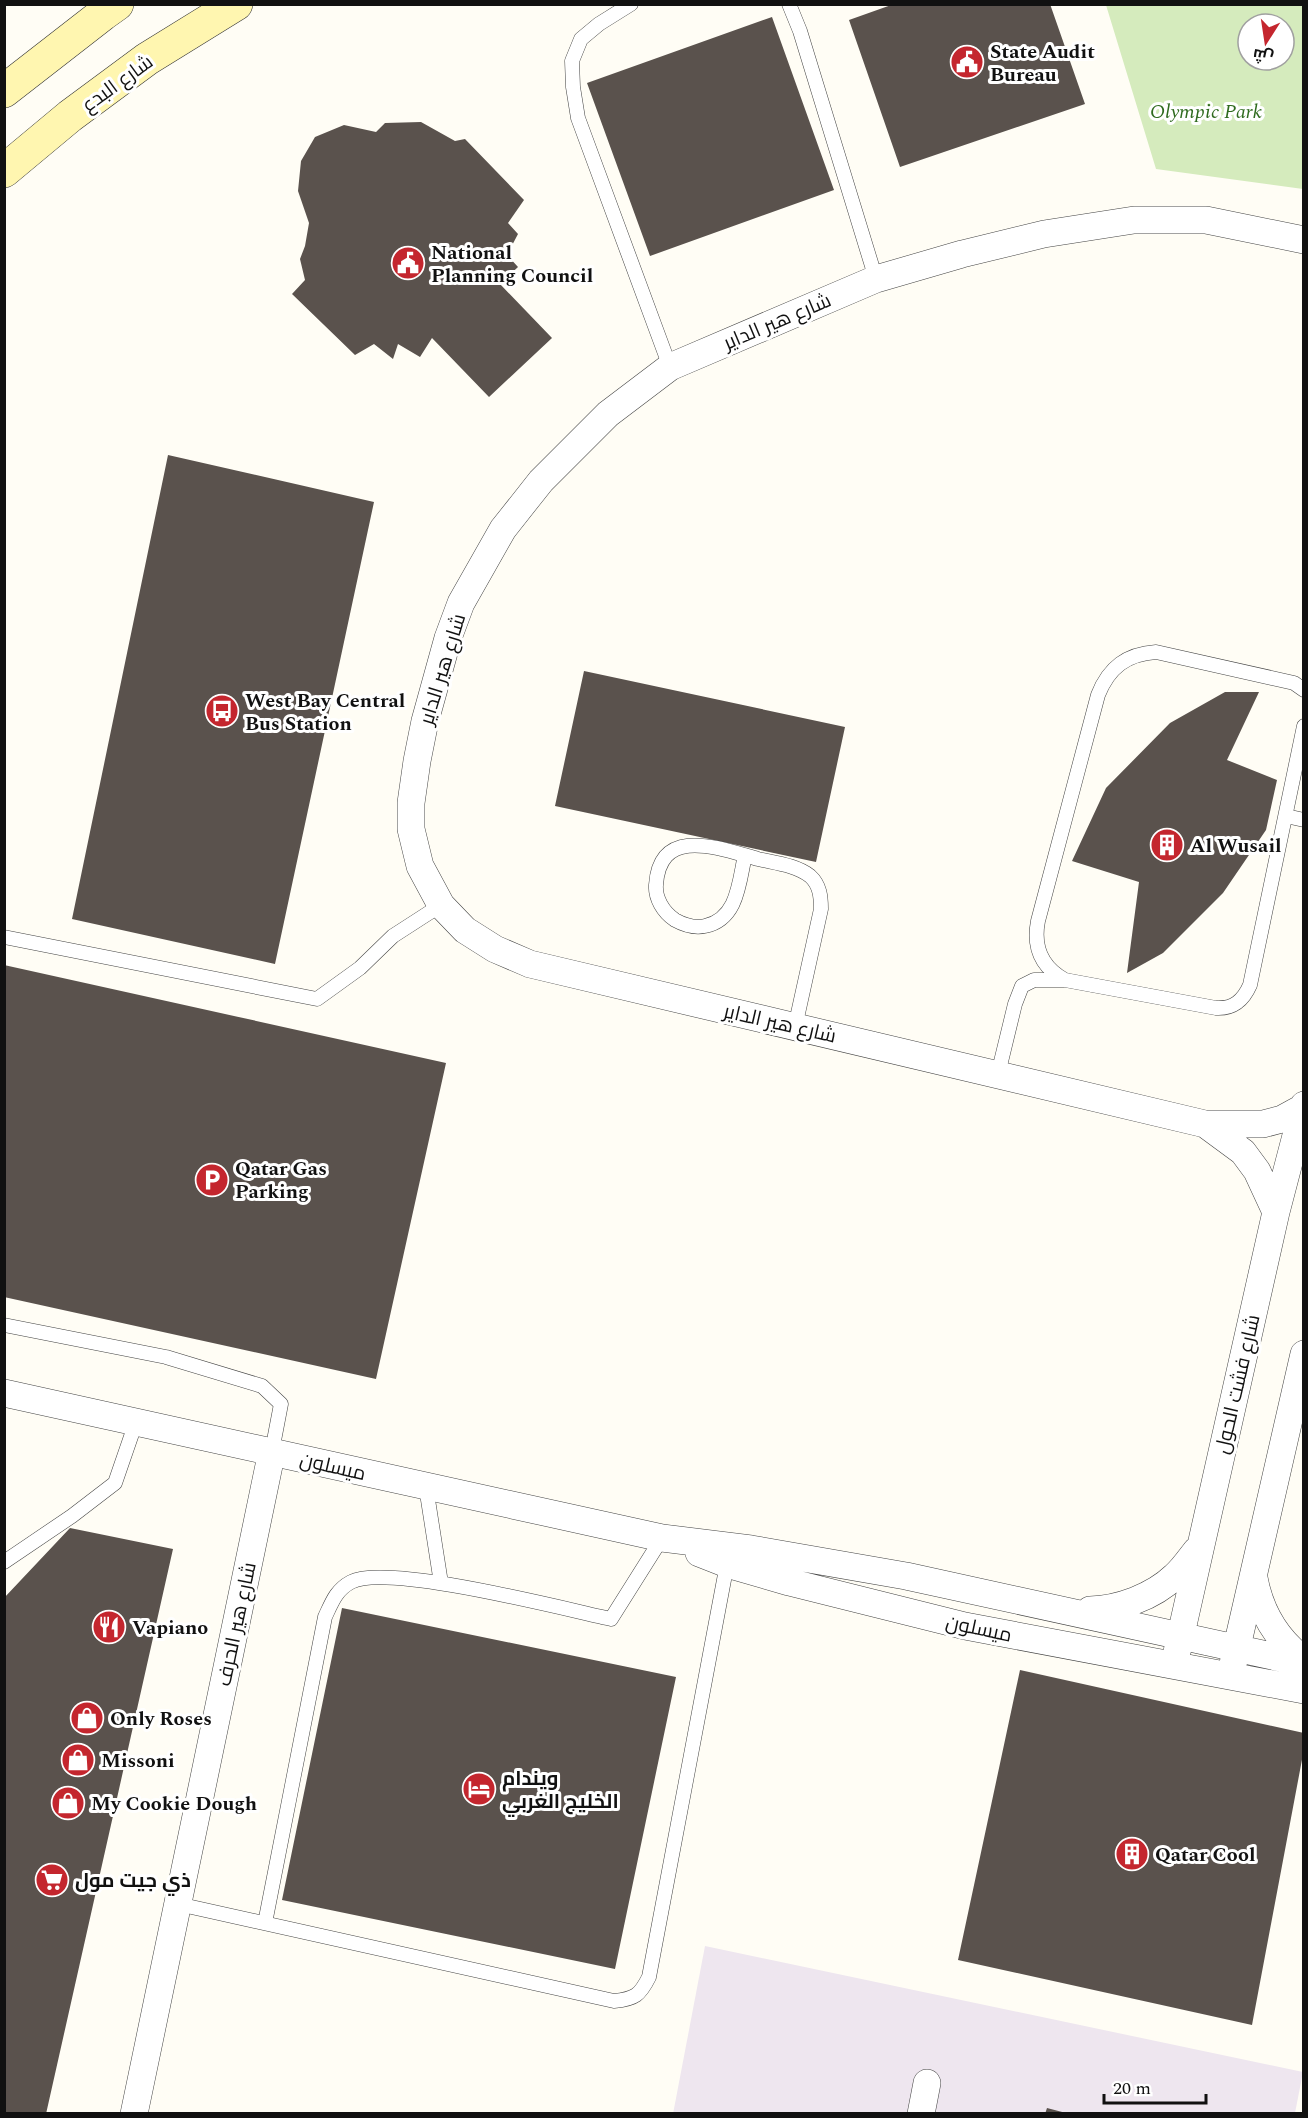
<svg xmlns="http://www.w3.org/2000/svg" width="1308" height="2118" font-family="Spectral,Cairo,serif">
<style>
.industrial{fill:#eee6ef}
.green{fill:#d5ebbd;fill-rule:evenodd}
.building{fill:#5a524d}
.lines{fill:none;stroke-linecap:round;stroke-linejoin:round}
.lane-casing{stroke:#444;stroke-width:15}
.street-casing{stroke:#444;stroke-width:28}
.secondary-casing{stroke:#333;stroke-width:34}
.lane{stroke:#fff;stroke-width:14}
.street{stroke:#fff;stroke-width:27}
.secondary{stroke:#fff6b0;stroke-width:33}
.labels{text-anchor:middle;stroke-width:6;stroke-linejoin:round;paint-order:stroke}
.poi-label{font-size:20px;font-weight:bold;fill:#111;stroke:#fff;text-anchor:start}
.street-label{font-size:20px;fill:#111;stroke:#fff}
.park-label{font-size:20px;font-style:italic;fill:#2f6b1f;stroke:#fff}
</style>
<rect width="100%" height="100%" fill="#fffdf5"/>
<path class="industrial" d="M 705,1946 L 1303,2072 L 1295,2113 L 673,2114 Z"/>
<path class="green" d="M 1106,5 L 1303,5 L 1303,189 L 1156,169 ZM 1248,24 L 1284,24 L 1284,60 L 1248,60 Z"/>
<path class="building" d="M 894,4 L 1050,4 L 1085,104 L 900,167 L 849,20 Z
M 772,17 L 834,190 L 650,256 L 587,83 Z
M 421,122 L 455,141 L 465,139 L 524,200 L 508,223 L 518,234 L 507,255 L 518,267 L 500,284 L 552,338 L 489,397 L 432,338 L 420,357 L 398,344 L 393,359 L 374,344 L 355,355 L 292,294 L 305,280 L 300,259 L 305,246 L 309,223 L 298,191 L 301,161 L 315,137 L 344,125 L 376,132 L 385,123 Z
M 168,455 L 374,502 L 275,964 L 72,919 Z
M 584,671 L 845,727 L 816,862 L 555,806 Z
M 1225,692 L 1259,692 L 1227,760 L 1277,780 L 1266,830 L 1223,893 L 1163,953 L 1127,973 L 1139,882 L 1072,861 L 1106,788 L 1170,723 Z
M 4,965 L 446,1063 L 376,1379 L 4,1297 Z
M 70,1528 L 173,1549 L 46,2114 L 4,2114 L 4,1598 Z
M 342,1608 L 676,1677 L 615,1969 L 282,1900 Z
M 1020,1670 L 1304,1733 L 1304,1749 L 1252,2025 L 958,1960 Z
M 1047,2108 L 1066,2113 L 1066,2114 L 1045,2114 Z"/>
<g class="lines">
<defs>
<path id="lane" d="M 631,4 L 599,24 L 581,39 L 572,61 L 573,87 L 578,118 L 670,367
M 789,4 L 800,31 L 876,279
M 1304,690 L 1294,683 L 1156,652 C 1127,654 1109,667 1098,695 L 1038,921 C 1033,947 1041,967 1065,980 L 1216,1008 C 1233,1009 1243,1001 1250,985 L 1304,726
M 1286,816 L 1304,820
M 745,855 C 739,882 738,919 705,926 C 695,928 684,925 675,920 C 663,912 655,898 656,885 C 660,824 721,849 758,859 C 775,863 796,865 810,876 C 820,885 821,897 821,909 L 795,1027
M 4,937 L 317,999 L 360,968 L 393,936 L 441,905
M 998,1074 L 1015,1004 L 1022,986 L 1034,980 L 1064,980
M 4,1325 L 166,1357 L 262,1386 L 281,1404 L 272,1451
M 426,1487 L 441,1583
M 4,1562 L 72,1516 L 115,1483 L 136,1422
M 178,1904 L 614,2001 C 635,1999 640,1995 649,1977 L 727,1564
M 265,1923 L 325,1617 C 332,1602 336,1590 351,1582 C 387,1563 564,1609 611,1619 L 662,1538"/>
<path id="street" d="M 1304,240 L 1206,220 L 1134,220 L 1044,234 L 962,254 L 876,279 L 670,367 L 608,414 L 541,481 L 503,529 L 461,603 L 448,638 L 425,721 L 417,761 L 411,803 L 411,829 L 420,866 L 441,905 L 465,930 L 495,949 L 530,964 L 1205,1124 L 1263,1124 L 1282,1119 L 1304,1107
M 1205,1124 L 1243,1152 L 1257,1171 L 1276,1212
M 4,1393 L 662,1538 L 751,1549 L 906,1576 L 1304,1663
M 699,1553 L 727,1564 L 789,1582 L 965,1626 L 1304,1690
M 1254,1578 C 1260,1611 1277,1640 1304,1660
M 1090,1610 C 1119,1609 1153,1597 1175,1576 C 1183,1569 1189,1560 1196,1551
M 1177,1652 L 1276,1212 L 1304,1105
M 1233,1664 L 1304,1354
M 134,2114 L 272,1451
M 921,2114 L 927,2083"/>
<path id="secondary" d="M 4,91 L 103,14 L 117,4
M 4,171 L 70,116 L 147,59 L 236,4"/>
</defs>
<use href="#lane" class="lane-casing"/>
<use href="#street" class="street-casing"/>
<use href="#secondary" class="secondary-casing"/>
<use href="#lane" class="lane"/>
<use href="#street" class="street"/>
<use href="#secondary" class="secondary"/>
</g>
<defs>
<symbol id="civic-disc" viewBox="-11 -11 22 22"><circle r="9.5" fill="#c4262e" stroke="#fff"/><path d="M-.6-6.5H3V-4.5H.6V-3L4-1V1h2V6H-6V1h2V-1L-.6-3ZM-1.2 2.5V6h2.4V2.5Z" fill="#fff"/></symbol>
<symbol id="bus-disc" viewBox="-11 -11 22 22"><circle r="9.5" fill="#c4262e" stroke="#fff"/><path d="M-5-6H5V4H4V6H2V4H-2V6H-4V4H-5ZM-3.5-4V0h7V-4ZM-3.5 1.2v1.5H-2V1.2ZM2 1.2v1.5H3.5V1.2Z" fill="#fff"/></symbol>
<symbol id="building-disc" viewBox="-11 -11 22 22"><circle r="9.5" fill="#c4262e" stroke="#fff"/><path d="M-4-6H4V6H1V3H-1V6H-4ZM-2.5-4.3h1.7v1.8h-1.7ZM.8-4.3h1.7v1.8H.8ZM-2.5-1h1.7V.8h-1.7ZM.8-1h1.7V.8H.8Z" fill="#fff"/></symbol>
<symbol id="parking-disc" viewBox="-11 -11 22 22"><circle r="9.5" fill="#c4262e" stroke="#fff"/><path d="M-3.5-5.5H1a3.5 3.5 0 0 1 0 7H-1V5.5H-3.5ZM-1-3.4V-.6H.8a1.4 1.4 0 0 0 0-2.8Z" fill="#fff"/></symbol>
<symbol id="restaurant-disc" viewBox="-11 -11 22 22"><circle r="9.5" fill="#c4262e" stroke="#fff"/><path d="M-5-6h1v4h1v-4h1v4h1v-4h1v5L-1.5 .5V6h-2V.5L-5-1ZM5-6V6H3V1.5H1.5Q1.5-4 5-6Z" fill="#fff"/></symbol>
<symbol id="shop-disc" viewBox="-11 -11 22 22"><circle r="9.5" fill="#c4262e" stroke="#fff"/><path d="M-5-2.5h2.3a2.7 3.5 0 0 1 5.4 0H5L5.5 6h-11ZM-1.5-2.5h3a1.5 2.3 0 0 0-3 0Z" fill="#fff"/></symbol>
<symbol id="hotel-disc" viewBox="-11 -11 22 22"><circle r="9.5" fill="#c4262e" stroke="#fff"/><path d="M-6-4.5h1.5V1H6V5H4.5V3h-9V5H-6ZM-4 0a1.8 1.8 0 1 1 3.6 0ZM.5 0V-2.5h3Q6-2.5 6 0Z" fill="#fff"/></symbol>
<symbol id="supermarket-disc" viewBox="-11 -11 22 22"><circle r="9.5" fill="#c4262e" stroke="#fff"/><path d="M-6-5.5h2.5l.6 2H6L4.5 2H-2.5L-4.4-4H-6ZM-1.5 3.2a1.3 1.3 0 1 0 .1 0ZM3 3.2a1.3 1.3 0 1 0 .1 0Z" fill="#fff"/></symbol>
</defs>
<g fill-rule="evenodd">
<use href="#civic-disc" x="948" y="43" width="38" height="38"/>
<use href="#civic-disc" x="389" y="244" width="38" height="38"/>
<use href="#bus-disc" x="203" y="692" width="38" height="38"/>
<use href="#building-disc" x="1148" y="826" width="38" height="38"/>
<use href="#parking-disc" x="193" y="1161" width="38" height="38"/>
<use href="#restaurant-disc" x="90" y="1608" width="38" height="38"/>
<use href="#shop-disc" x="68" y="1699" width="38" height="38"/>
<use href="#shop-disc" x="59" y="1741" width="38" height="38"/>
<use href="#hotel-disc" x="460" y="1770" width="38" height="38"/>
<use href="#shop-disc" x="49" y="1784" width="38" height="38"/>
<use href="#building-disc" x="1113" y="1835" width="38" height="38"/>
<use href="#supermarket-disc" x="33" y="1861" width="38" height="38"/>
</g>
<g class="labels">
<g class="poi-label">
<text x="990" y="58">State Audit<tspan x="990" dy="23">Bureau</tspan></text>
<text x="431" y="259">National<tspan x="431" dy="23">Planning Council</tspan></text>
<text x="245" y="707">West Bay Central<tspan x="245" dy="23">Bus Station</tspan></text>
<text x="1190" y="852">Al Wusail</text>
<text x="235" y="1175">Qatar Gas<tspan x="235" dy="23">Parking</tspan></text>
<text x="132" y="1634">Vapiano</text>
<text x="110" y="1725">Only Roses</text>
<text x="101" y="1767">Missoni</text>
<text x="502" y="1785">ويندام<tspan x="502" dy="23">الخليج الغربي</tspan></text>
<text x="91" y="1810">My Cookie Dough</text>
<text x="1155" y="1861">Qatar Cool</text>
<text x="75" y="1887">ذي جيت مول</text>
</g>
<g class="street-label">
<text transform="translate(117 83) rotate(-36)" y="7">شارع البدع</text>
<text transform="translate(777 321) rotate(-23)" y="7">شارع هير الداير</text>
<text transform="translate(442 669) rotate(-73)" y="7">شارع هير الداير</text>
<text transform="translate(780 1023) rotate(13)" y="7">شارع هير الداير</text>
<text transform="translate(1237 1384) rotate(-77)" y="7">شارع فشت الحول</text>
<text transform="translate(333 1466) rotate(13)" y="7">ميسلون</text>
<text transform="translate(236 1624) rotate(-78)" y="7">شارع هير الحرف</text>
<text transform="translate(979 1628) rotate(12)" y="7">ميسلون</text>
</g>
<g class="park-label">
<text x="1206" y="118">Olympic Park</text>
</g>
</g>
<rect width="1308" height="2118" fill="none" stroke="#111111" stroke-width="12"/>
<g transform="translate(1266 42) rotate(192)"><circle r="28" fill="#ffffff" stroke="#a0a0a0" stroke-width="1.5"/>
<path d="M0-4.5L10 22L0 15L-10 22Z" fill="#c4262e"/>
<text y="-9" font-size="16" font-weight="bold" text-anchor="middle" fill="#111111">ش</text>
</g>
<path d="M1104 2094v9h102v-9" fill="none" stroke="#111111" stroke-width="3"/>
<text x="1113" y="2094" font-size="18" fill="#111111" stroke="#ffffff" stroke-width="4.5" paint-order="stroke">20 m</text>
</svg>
